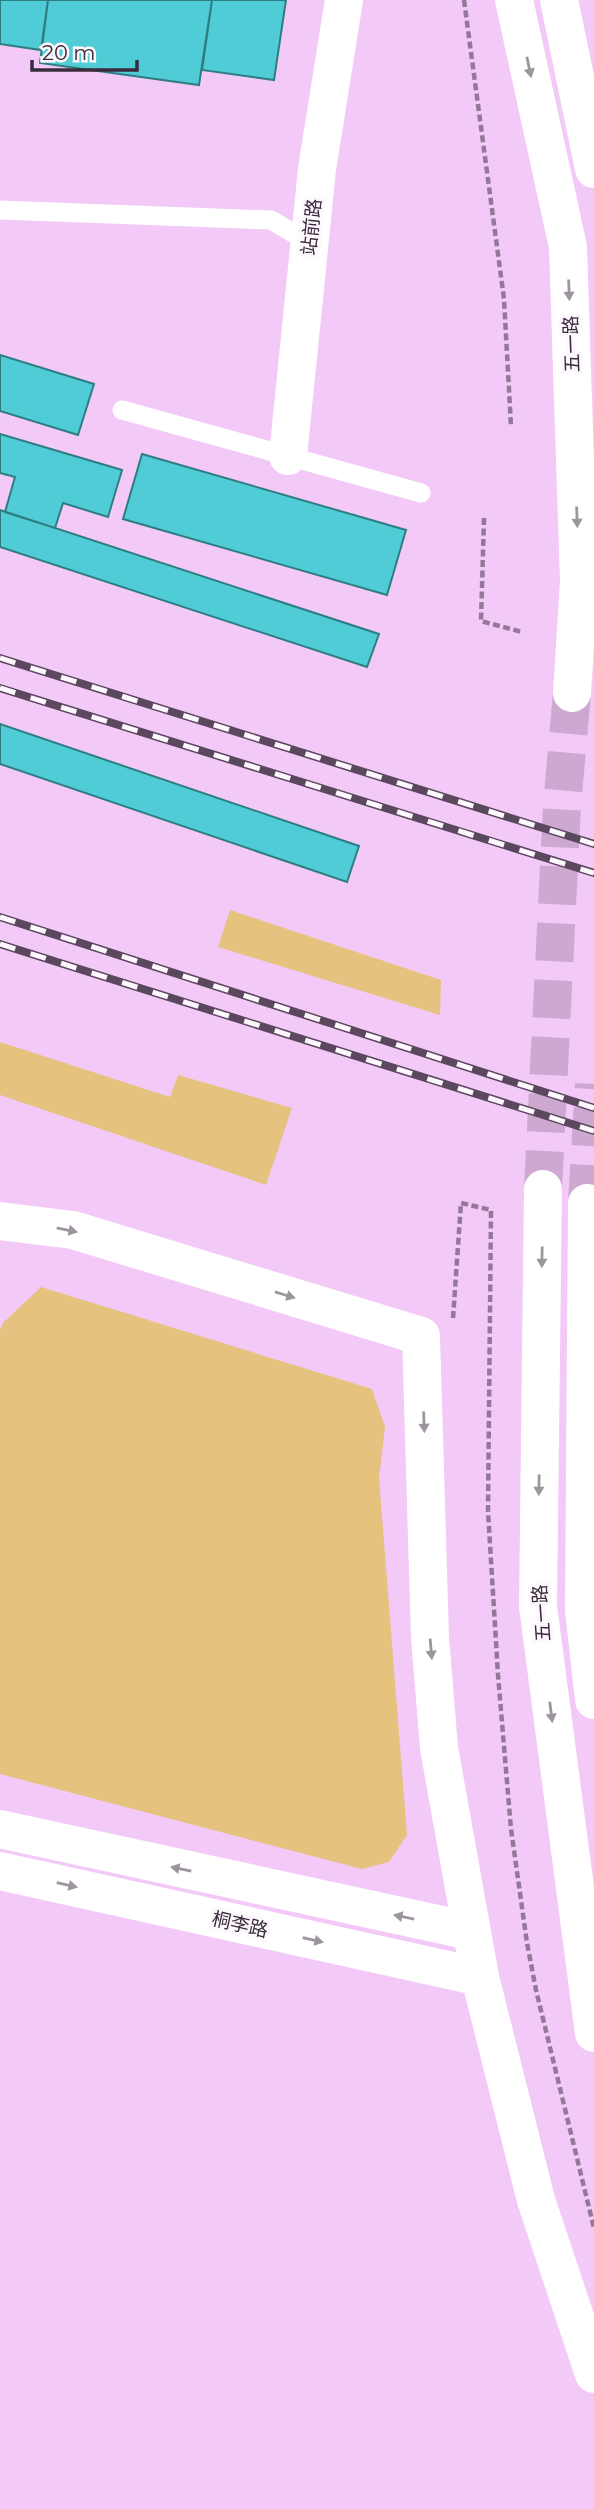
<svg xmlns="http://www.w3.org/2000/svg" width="594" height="2509" font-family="Montserrat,'Noto Sans SC',sans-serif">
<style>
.green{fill:#e5c27e}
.building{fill:#4fccd6;stroke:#2e7d83;stroke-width:2}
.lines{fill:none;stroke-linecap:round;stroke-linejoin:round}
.secondary-tunnel{stroke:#cda9d2;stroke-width:38;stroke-dasharray:38 19;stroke-linecap:butt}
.path{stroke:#947898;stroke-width:4.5;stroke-dasharray:7 3.5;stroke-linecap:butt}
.lane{stroke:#fff;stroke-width:19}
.street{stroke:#fff;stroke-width:38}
.secondary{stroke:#fff;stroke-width:38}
.rail-casing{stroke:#5c485e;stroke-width:8}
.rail{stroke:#fdf8fd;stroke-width:5;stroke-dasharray:16;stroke-linecap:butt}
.oneway{fill:#9c959e}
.labels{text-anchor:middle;stroke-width:7;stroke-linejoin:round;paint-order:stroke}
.street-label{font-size:19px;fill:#3a2b3c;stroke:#fdf8fd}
</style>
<rect width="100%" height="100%" fill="#f2c9f7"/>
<path class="green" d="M 230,910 L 441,980 L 440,1015 L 218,947 Z
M 0,1042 L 170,1097 L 178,1075 L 292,1108 L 266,1185 L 0,1095 Z
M 41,1287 L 372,1389 L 385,1427 L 379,1478 L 407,1835 L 389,1862 L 362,1869 L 0,1774 L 0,1330 L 3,1323 Z"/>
<path class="building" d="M 0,0 L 48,0 L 41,50 L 0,44 Z
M 48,0 L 212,0 L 199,85 L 40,63 Z
M 212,0 L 286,0 L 274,80 L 202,70 Z
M 0,355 L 94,384 L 78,435 L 0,411 Z
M 0,434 L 122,470 L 108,517 L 63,503 L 55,528 L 5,512 L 15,477 L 0,473 Z
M 142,454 L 406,530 L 387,595 L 123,519 Z
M 0,510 L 379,634 L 367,667 L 0,547 Z
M 0,724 L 359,846 L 347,882 L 0,764 Z"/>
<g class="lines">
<path class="secondary-tunnel" d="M 543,1189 L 562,806 L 572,693
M 587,1203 L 594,1084"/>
<path class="path" d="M 464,0 L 504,299 L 511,426
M 484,518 L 481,621 L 522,632
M 453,1318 L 461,1203 L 491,1210 L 488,1511 L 498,1675 L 511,1829 L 527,1943 L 536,1990 L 594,2228"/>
<path class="lane" d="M 0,210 L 271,220 L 310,243
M 122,410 L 421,493"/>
<path class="street" d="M 288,456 L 317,169 L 344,0"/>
<path class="secondary" d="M 514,0 L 568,247 L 579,582 L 572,693
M 559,0 L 594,169
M 543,1189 L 538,1606 L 594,2033
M 587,1203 L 584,1610 L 594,1700
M 0,1221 L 73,1230 L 421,1336 L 430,1637 L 439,1748 L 480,1977 L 536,2200 L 594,2374
M 0,1829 L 470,1931
M 0,1871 L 480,1977"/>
<defs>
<path id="rail" d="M 0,658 L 594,844
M 0,688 L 594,873
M 0,917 L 594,1108
M 0,944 L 594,1131"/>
</defs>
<use href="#rail" class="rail-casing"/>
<use href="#rail" class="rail"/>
</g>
<defs><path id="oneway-solid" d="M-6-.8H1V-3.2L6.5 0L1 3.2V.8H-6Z" transform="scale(1.75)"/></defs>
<g class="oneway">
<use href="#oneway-solid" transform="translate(529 67) rotate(78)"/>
<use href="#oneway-solid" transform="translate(569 290) rotate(88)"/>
<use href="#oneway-solid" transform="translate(577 517) rotate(88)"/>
<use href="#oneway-solid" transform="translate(67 1230) rotate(11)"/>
<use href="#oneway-solid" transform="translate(542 1257) rotate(91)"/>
<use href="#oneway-solid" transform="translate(285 1295) rotate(17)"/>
<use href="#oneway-solid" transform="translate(424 1422) rotate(88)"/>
<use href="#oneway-solid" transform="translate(539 1485) rotate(91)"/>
<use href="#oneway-solid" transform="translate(431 1649) rotate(85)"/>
<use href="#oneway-solid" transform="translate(551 1712) rotate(83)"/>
<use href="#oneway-solid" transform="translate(181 1869) rotate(-168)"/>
<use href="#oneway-solid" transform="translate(67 1885) rotate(13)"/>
<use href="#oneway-solid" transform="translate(404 1917) rotate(-168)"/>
<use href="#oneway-solid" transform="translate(313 1940) rotate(13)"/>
</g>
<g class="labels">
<g class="street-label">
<text transform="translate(311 227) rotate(-84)" y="7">站前路</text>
<text transform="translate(571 344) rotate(-92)" y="7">五一路</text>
<text transform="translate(541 1613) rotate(-94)" y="7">五一路</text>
<text transform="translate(240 1924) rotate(13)" y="7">桐李路</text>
</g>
</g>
<path d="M32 60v10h105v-10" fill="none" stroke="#3a2b3c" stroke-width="3.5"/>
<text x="42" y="60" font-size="21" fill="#3a2b3c" stroke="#fdf8fd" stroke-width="5" paint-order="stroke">20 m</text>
</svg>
